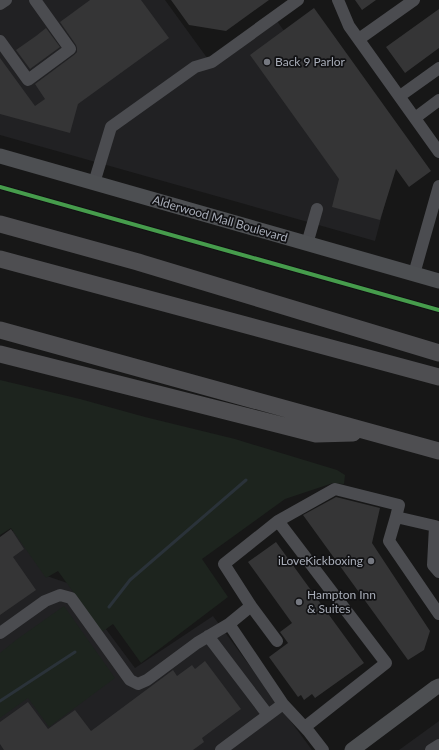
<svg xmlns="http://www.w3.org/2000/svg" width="439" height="750" font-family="Lato,sans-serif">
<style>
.built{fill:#212123}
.green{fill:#1d241e}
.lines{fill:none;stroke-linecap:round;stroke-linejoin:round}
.stream{stroke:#2a3239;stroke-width:3}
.building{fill:#353536}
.minor{stroke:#4b4c50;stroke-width:12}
.major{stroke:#4d4f52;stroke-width:15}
.highway{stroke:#4e4e51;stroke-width:17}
.cycleway-casing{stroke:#111113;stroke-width:6}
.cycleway{stroke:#469c4c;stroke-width:4}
.poi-dot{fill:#757880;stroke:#111113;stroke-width:1.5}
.labels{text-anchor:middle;stroke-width:3.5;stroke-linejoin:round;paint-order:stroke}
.poi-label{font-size:12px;fill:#a8adb8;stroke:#111113;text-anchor:start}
.street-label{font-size:12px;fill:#a8adb8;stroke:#111113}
</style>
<rect width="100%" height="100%" fill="#171717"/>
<path class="built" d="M 0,0 L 165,0 L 213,66 L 277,21 L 391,181 L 375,241 L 0,135 Z
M 14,530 L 47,576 L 73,585 L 135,668 L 213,616 L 312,750 L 0,750 L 0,540 Z
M 439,721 L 439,750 L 399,750 Z"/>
<path class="green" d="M 0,380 L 80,399 L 145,417 L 235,439 L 337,470 L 345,475 L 344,484 L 333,483 L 285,499 L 202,559 L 228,597 L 141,663 L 113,624 L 102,632 L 58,571 L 46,578 L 11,528 L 0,535 Z
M 64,606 L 115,678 L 49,727 L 28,698 L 0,718 L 0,653 L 16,640 Z"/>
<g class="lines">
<path class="stream" d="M 109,607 L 130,580 L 246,480
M 0,701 L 75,652"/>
</g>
<path class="building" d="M 90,0 L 141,0 L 169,38 L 78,104 L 70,133 L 0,114 L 0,58 L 35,106 L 45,99 L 35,84 L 74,55 L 77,52 L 77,48 L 76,45 L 60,22 Z
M 171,0 L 269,0 L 226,31 L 189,25 Z
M 355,0 L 376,0 L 362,10 Z
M 314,8 L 431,171 L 409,187 L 396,169 L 380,220 L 332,207 L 339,179 L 250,55 Z
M 439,9 L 439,48 L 405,73 L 386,47 Z
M 46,28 L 60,47 L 30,69 L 16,50 L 36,36 Z
M 336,497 L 380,508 L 372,543 L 430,631 L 424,650 L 408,660 L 303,515 Z
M 11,529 L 24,549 L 13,557 L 36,590 L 0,615 L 0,537 Z
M 276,542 L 364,663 L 315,698 L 312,694 L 304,700 L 301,695 L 298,697 L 269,657 L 288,643 L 280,632 L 292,623 L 248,562 Z
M 205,661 L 241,709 L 202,738 L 204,742 L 193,750 L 4,750 L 0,744 L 0,722 L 28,702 L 48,729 L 75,710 L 91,731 L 173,670 L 177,676 L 192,665 L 195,669 Z"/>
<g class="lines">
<path class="minor" d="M 338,0 L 349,26 L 439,152
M 0,4 L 6,0
M 359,39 L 414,0
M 0,41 L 28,80 L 70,49 L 35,0
M 400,96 L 439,68
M 415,118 L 439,100
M 94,183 L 111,127 L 195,67 L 212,62 L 298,0
M 307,244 L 317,209
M 414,274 L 439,186
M 439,572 L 433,565 L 435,526 L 396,517 L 389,541 L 439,614
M 251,606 L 277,641
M 229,624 L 283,704 L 309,732 L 323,750
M 0,633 L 45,601 L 60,595 L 71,598 L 130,680 L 138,684 L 147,680 L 197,643 L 229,624 L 251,606 L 224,564 L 278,521
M 208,636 L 268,715
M 305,727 L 386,663 L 278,521 L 335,489 L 399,505 L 396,517
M 221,750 L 283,704
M 431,750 L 439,745"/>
<path class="major" d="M 0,156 L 439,281
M 352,750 L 435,688 L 439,686"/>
<path class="highway" d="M 0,224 L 138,262 L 439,353
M 0,259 L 439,377
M 0,330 L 439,451
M 0,354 L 316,434 L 353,433"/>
<defs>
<path id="cycleway" d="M 0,187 L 439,310"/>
</defs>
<use href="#cycleway" class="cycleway-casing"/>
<use href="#cycleway" class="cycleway"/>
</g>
<g class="poi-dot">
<circle cx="267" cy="62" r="4"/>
<circle cx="371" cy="561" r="4"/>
<circle cx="299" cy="602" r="4"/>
</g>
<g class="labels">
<g class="poi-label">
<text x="275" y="66">Back 9 Parlor</text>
<text x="363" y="565" text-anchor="end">iLoveKickboxing</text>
<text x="307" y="599">Hampton Inn<tspan x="307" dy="14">&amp; Suites</tspan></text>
</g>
<g class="street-label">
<text transform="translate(220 219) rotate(16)" y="4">Alderwood Mall Boulevard</text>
</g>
</g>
</svg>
